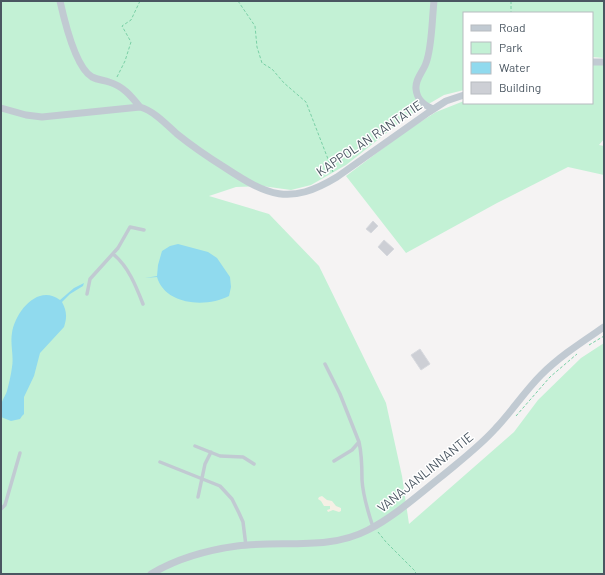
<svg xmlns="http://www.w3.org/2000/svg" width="605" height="575" font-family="Barlow,sans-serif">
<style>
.green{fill:#c3f1d5}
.sand{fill:#f5f0e5}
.water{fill:#90daee}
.building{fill:#cdcfd5;stroke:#d7d9de}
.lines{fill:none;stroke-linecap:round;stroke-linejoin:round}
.path{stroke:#7ad0a6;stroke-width:1;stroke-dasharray:3 2;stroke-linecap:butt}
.service{stroke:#c1cad2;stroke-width:3.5}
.minor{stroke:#c1cad2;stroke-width:7}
.labels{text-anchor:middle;stroke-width:3;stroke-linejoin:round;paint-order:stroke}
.street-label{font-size:13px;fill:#4a5661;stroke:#fff}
</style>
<rect width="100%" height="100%" fill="#f5f3f3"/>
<path class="green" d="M 1,1 L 604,1 L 604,58 L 592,57 L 592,13 L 464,13 L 464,90 L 444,95 L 408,116 L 346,165 L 311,185 L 291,190 L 262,186 L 236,187 L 209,196 L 269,214 L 319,266 L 386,403 L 402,476 L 409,524 L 514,432 L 538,400 L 581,358 L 604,343 L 604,574 L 1,574 Z
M 592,65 L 604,65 L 604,139 L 599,145 L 604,146 L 604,175 L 568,167 L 497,203 L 406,253 L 346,176 L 406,131 L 436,112 L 464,101 L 464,103 L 592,103 Z"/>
<path class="sand" d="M 322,496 L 327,500 L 332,501 L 336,506 L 341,508 L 341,511 L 339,512 L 333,510 L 328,512 L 327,510 L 330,509 L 330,506 L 324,506 L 321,501 L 318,499 L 319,497 Z"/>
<path class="water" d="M 178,244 L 208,252 L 217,258 L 230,277 L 231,287 L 229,296 C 206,308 165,305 157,277 L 145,278 L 137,285 L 145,278 L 157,276 L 158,265 L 162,251 L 170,246 Z
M 84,283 L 83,286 L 70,294 L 62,302 C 67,311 67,318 64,327 L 40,353 L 34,376 L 24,397 L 24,414 L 22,416 L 20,419 L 11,421 L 1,417 C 1,413 0,406 2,402 C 3,398 6,395 7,391 C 9,383 11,375 12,367 C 14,356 10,344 12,333 C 15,312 38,283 60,300 L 74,288 Z"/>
<path class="building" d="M 373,221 L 378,226 L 371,233 L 366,229 Z
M 384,240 L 394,249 L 387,256 L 378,247 Z
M 420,349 L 430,364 L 421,370 L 411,355 Z"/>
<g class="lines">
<path class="path" d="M 238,1 L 255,26 L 257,47 L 262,63 L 272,69 L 284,83 L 306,102 L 333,172
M 511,1 L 511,13
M 117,77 L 125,61 L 131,42 L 122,26 L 131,20 L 140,1
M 589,345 L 604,336
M 516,416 L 550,377 L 577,354
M 378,532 L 386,542 L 415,571 L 416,574"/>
<path class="service" d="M 113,254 C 128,266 136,286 143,304
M 87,294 L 90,279 L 118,248 L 130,227 L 144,230
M 325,364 L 340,394 L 359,442
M 195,446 L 220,456 L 243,457 L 254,464
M 334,461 L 352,450 L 359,442 C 362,455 362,467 362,480 C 363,496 368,512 373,527
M 160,462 L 220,486 L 232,499 L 239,513 L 243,522 L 246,546
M 198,497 L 205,464 L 211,452
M 1,509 L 5,505 L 20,453"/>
<path class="minor" d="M 60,1 C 64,19 75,67 92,77 C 98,80 103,80 109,82 C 123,86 131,96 140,107
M 592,62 L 604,62
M 1,108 L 26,115 L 42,117 L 140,107 C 154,111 166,124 177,134 C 192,146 208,157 224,167 C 268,196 289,206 337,177 L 429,112 L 446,101 L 464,95
M 433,109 C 424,105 417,100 416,89 C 415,79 423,72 426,63 C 432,48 432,19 434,1
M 151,574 C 176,559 208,550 237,546 C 281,540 328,551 368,530 C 395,516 418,495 442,476 C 460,461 480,446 496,428 C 512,411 525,391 541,375 C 560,356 582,342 604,327"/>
</g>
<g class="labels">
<g class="street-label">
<text transform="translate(369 138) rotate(-34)" y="5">KAPPOLAN RANTATIE</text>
<text transform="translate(425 472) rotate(-39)" y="5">VANAJANLINNANTIE</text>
</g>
</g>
<rect width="605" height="575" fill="none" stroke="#4a5661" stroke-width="4"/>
<rect x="463" y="12" width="130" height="92" fill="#ffffff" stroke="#b7bbc0"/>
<rect x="471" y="25" width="20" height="6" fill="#c1cad2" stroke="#b7bbc0"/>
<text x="499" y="32" font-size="12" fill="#4a5661">Road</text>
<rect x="471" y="42" width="20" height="12" fill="#c3f1d5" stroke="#b7bbc0"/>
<text x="499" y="52" font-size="12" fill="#4a5661">Park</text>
<rect x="471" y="62" width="20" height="12" fill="#90daee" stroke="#b7bbc0"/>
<text x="499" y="72" font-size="12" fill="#4a5661">Water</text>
<rect x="471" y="82" width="20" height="12" fill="#cdcfd5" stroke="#b7bbc0"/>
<text x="499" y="92" font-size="12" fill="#4a5661">Building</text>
</svg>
